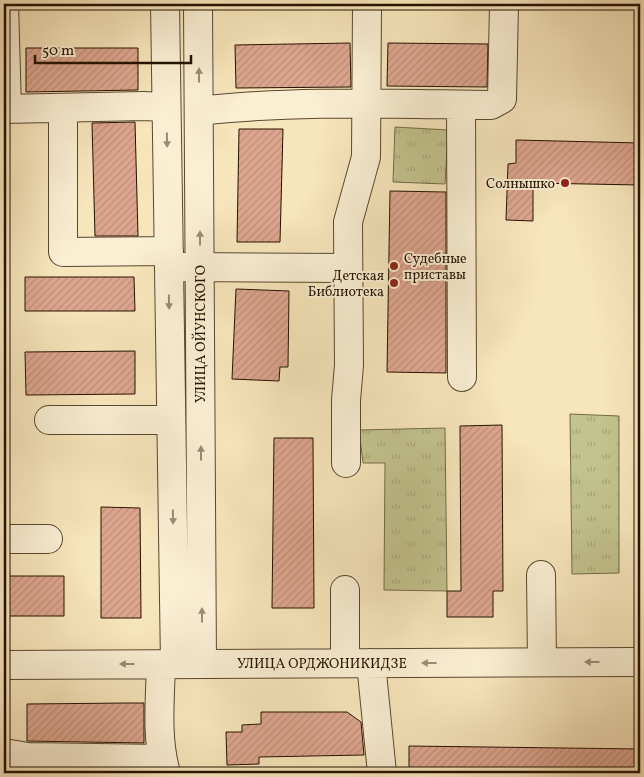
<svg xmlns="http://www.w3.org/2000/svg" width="644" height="777" font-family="Vollkorn,serif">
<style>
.grass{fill:url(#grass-tufts);stroke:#746a46}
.building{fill:url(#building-hatch);stroke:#251200}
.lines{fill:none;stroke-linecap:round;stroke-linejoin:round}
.minor-casing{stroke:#5a472f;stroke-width:30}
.minor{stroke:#faeed3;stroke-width:28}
.oneway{fill:#9a8b74}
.poi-dot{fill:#8f2418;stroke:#faeed3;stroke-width:2}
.labels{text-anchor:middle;stroke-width:4;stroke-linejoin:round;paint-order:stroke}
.poi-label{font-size:14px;fill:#251200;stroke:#faeed3;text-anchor:end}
.street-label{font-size:14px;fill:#251200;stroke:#faeed3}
</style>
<defs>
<pattern id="grass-tufts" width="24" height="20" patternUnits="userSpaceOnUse" patternTransform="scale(1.25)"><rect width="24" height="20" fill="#c2c38d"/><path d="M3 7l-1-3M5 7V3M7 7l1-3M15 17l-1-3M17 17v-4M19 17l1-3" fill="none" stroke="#a7a678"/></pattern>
<pattern id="building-hatch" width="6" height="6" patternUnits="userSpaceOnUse" patternTransform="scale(1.25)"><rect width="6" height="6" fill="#dea68f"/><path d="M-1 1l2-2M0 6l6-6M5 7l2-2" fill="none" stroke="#be8e7a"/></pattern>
</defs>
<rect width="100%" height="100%" fill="#f7e5bb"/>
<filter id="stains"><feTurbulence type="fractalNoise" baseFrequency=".004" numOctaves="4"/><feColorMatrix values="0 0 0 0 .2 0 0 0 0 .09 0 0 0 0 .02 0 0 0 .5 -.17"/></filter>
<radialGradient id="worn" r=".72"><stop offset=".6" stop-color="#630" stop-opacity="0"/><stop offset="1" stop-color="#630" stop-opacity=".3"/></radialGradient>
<path class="grass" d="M 395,127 L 448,130 L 445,184 L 393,182 Z
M 570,414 L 619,416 L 619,573 L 572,574 Z
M 445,428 L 447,591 L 384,590 L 385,463 L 363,463 L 359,430 Z"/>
<path class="building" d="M 350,43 L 351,87 L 236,88 L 235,45 Z
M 388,43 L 488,44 L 487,87 L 387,86 Z
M 26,48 L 138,48 L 138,90 L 26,92 Z
M 135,122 L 138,236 L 95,236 L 92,123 Z
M 239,129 L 283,129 L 280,242 L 237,242 Z
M 516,140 L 640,143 L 640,185 L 533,183 L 533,221 L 506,220 L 508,164 L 516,163 Z
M 390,191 L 446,192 L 446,373 L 387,372 Z
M 25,277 L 134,277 L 135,311 L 25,311 Z
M 236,289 L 289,291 L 288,367 L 280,367 L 279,381 L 232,379 Z
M 135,351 L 135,394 L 26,395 L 25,352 Z
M 502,425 L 503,591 L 493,591 L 493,617 L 447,617 L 447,591 L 461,591 L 460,426 Z
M 274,438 L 313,438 L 314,608 L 272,608 Z
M 101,507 L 140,508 L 141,618 L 101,618 Z
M 4,576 L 64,576 L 64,616 L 4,616 Z
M 127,703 L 144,703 L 144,743 L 27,741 L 27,704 Z
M 261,712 L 347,712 L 361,722 L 364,755 L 259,757 L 259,764 L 227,765 L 226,732 L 242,732 L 242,725 L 261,724 Z
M 409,746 L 640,749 L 640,773 L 409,773 Z"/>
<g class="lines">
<defs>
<path id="minor" d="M 4,4 L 7,109
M 165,4 L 175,664
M 198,4 L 202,664
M 461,105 L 462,377
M 63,108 L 63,252 L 169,251
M 4,109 L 143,106 L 166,107
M 199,111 C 295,100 394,104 491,105 L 502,99 L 504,4
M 183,267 L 348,268
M 49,420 L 171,420
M 346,463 L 346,400 L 349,365 L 348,222 L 366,157 L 367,4
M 4,539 L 48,539
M 541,575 L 542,662
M 345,663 L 345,590
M 371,663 L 382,773
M 161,664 C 160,700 156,738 166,773
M 4,665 L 640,662
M 4,753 L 28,757 L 162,759"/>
</defs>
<use href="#minor" class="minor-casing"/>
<use href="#minor" class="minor"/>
</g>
<defs><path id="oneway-solid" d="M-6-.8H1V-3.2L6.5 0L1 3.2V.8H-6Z" transform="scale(1.25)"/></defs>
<g class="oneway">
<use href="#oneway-solid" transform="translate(199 75) rotate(-90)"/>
<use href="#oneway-solid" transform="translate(167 140) rotate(89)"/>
<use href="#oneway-solid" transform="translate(200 238) rotate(-90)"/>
<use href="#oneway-solid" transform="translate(169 302) rotate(89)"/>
<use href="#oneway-solid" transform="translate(201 453) rotate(-90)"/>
<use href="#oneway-solid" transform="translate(173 517) rotate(89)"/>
<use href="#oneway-solid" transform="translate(202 615) rotate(-90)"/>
<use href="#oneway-solid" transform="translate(592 662) rotate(180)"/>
<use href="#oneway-solid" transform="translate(429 663) rotate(180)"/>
<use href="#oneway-solid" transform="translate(127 664) rotate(180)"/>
</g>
<g class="poi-dot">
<circle cx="565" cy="183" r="5"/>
<circle cx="394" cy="266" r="5"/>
<circle cx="394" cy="283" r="5"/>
</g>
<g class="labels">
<g class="poi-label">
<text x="555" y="188">Солнышко</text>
<text x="404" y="263" text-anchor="start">Судебные<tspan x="404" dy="16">приставы</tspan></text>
<text x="384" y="280">Детская<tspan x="384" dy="16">Библиотека</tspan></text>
</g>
<g class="street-label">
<text transform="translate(200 334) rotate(-90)" y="5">УЛИЦА ОЙУНСКОГО</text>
<text x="322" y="668">УЛИЦА ОРДЖОНИКИДЗЕ</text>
</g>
</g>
<rect width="644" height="777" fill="none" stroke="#f7e5bb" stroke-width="20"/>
<rect x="5" y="5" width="634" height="767" fill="none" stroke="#251200" stroke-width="2.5"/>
<rect x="10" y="10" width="624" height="757" fill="none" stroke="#251200"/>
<path d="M35 55v8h156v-8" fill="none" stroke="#251200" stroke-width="2.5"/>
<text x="42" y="55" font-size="15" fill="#251200" stroke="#faeed3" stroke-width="4" paint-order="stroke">50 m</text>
<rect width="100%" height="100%" filter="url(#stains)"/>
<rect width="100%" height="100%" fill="url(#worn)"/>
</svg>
